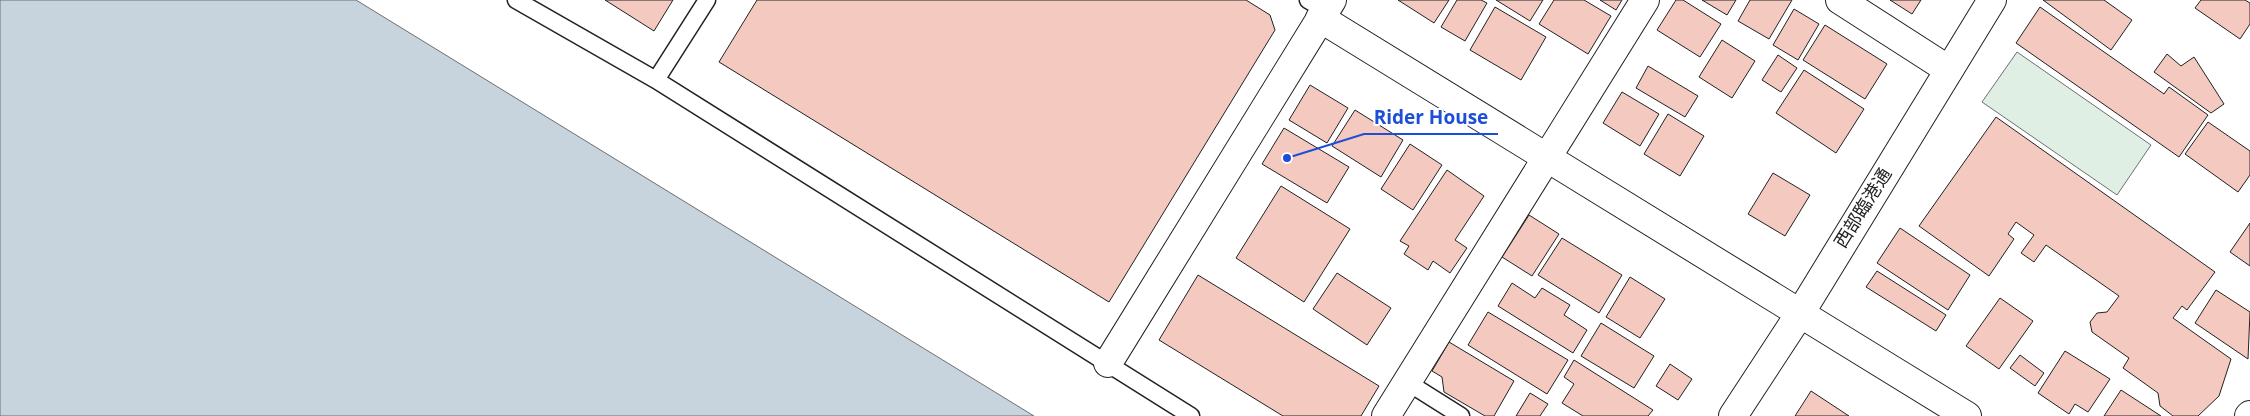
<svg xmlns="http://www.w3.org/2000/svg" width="2250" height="416" font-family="'Open Sans','Noto Sans JP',sans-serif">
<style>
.green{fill:#e0efe3;stroke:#6f6f6f}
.water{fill:#c7d3dd;stroke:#6f6f6f}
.building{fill:#f3c9c0;stroke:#222}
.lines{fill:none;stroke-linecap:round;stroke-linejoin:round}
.lane-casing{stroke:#222;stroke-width:19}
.street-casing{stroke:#222;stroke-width:30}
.secondary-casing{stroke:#222;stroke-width:30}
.lane{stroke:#fff;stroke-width:16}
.street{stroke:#fff;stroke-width:28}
.secondary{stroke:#fff;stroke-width:28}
.labels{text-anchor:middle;stroke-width:4;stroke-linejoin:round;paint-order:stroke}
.street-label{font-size:18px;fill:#222;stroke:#fff}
.leader{fill:none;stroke:#1d4ed8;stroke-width:2}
.callout-dot{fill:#1d4ed8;stroke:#fff;stroke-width:2}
.callout-label{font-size:19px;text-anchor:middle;font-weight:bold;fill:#1d4ed8;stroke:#fff;stroke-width:4;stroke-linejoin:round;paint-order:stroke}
</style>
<rect width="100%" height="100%" fill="#fff"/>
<path class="green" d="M 2017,52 L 2151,145 L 2117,195 L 1982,102 Z"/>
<path class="water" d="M 0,0 L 356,0 L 1034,416 L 0,416 Z"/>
<path class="building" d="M 605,0 L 673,0 L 654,31 Z
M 757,0 L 1246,0 L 1270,15 L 1275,30 L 1109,302 L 719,62 Z
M 1398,0 L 1449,0 L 1434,23 Z
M 1457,0 L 1481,0 L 1487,3 L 1465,41 L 1441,27 Z
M 1496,0 L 1543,0 L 1530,21 Z
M 1554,0 L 1584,0 L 1611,16 L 1588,54 L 1539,24 Z
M 1600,0 L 1622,0 L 1616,10 Z
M 1676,0 L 1683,0 L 1721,24 L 1700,57 L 1657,30 Z
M 1702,0 L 1736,0 L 1727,15 Z
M 1750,0 L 1792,0 L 1769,39 L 1738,21 Z
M 1890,0 L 1921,0 L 1912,14 Z
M 2043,0 L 2104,0 L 2132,20 L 2111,50 Z
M 2201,0 L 2245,0 L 2250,3 L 2250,24 L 2240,39 L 2195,8 Z
M 1495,7 L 1546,37 L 1521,80 L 1470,50 Z
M 2040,7 L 2164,94 L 2169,87 L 2208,115 L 2179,157 L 2016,43 Z
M 1794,9 L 1819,24 L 1798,60 L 1773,45 Z
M 1825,25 L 1887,64 L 1865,99 L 1803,60 Z
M 1722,40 L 1755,61 L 1732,98 L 1699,77 Z
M 2167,54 L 2181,66 L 2194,57 L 2224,104 L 2211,113 L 2154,72 Z
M 1778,55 L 1797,68 L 1781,92 L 1762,80 Z
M 1648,66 L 1698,96 L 1685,117 L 1636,88 Z
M 1804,70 L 1864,109 L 1836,153 L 1776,113 Z
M 1310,85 L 1348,108 L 1327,143 L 1289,120 Z
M 1622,92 L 1659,114 L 1640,146 L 1603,123 Z
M 1355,110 L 1403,140 L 1381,177 L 1332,146 Z
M 1668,114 L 1704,136 L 1680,176 L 1644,154 Z
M 1996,117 L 2215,272 L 2187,310 L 2182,306 L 2173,318 L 2231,359 L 2219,396 L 2198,416 L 2173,416 L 2160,406 L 2158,393 L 2123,368 L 2129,358 L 2092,332 L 2090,322 L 2097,313 L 2107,312 L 2119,296 L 2046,245 L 2034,262 L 2021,253 L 2034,235 L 2016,222 L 2008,234 L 2014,239 L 1989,276 L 1919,226 Z
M 2208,122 L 2250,151 L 2250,175 L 2238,192 L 2185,154 Z
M 1284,128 L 1349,167 L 1327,203 L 1262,164 Z
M 1410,144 L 1442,165 L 1413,210 L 1381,189 Z
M 1447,170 L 1484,196 L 1455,240 L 1467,248 L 1450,273 L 1433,261 L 1428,270 L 1404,254 L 1409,246 L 1400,241 Z
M 1773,173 L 1810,195 L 1785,236 L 1748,214 Z
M 1281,186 L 1350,229 L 1304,302 L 1236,258 Z
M 1529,215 L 1559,234 L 1532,276 L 1502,257 Z
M 2250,223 L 2250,266 L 2230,252 Z
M 1900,228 L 1970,275 L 1948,310 L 1877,263 Z
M 1562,238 L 1622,275 L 1599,313 L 1538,275 Z
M 1877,271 L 1946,315 L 1936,331 L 1866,287 Z
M 1337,273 L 1391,308 L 1367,345 L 1313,309 Z
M 1198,275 L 1379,386 L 1361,416 L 1283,416 L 1159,340 Z
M 1630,277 L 1665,299 L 1640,338 L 1606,317 Z
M 1512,283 L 1535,298 L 1542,288 L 1570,305 L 1564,315 L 1587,330 L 1573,353 L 1498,306 Z
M 2216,290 L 2250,312 L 2248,359 L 2195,323 Z
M 2000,298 L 2033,321 L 1999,369 L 1966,346 Z
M 1488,312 L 1568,360 L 1547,394 L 1468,345 Z
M 1601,323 L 1654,356 L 1634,388 L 1581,356 Z
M 1449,342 L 1514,381 L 1494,416 L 1485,416 L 1444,392 L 1442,377 L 1432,371 Z
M 2065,351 L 2110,379 L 2088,412 L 2075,404 L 2069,414 L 2038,393 Z
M 2020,355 L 2044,373 L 2035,386 L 2010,368 Z
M 1574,360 L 1653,410 L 1648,416 L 1583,416 L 1562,403 L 1574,384 L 1564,377 Z
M 1670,364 L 1692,379 L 1678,400 L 1656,386 Z
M 2121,390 L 2161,416 L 2104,416 Z
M 1811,391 L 1849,416 L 1795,416 Z
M 1530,393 L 1548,404 L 1540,416 L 1516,416 Z"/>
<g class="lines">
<defs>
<path id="lane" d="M 516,0 L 656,80 L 1191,416
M 1308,0 L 1325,10
M 656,80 L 707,0
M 1407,382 L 1461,416"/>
<path id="street" d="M 1840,0 L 1949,70
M 1108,363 L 1332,0
M 1386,416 L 1645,0"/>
<path id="secondary" d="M 1320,18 L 1967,416
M 1733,416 L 1801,312 L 1992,0
M 2249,416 L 2250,415"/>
</defs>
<use href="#lane" class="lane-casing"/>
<use href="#street" class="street-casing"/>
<use href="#secondary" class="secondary-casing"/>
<use href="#lane" class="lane"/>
<use href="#street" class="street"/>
<use href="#secondary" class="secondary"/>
</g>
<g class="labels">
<g class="street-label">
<text transform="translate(1863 208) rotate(-58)" y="6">西部臨港通</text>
</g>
</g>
<path class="leader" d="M1287 158L1364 134H1498"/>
<circle class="callout-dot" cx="1287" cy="158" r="5"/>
<g class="callout-label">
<text x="1431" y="124">Rider House</text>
</g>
</svg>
